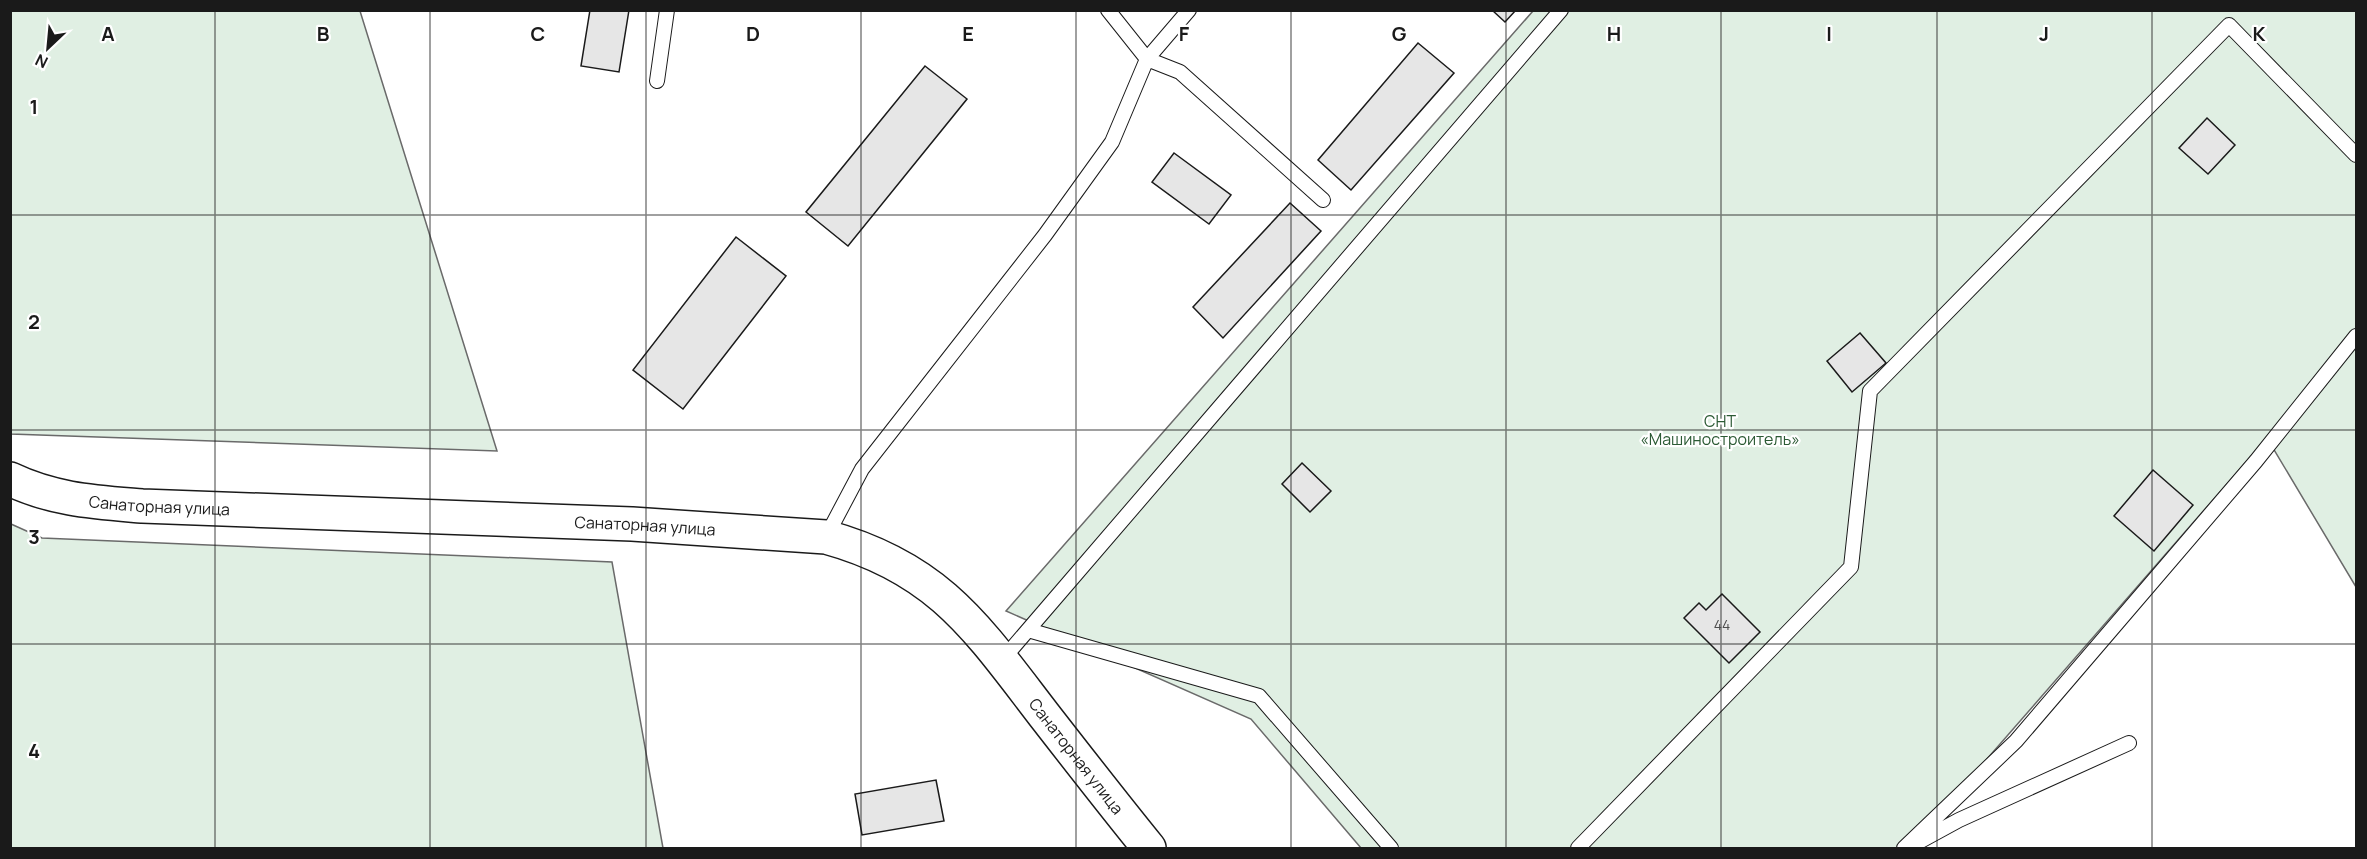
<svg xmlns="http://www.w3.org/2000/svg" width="2367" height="859" font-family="Manrope,sans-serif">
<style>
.green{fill:#e0efe3;stroke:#6a6a6a;stroke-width:1.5}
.building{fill:#e6e6e6;stroke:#1a1a1a;stroke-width:1.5}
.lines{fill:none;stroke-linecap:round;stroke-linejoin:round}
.lane-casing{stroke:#1a1a1a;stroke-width:16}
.secondary-casing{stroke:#1a1a1a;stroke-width:36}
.lane{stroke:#fff;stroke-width:14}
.secondary{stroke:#fff;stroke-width:33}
.grid{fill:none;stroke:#1a1a1a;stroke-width:1.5;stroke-opacity:0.55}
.labels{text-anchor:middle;stroke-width:4.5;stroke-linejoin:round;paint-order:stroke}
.number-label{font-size:14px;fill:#4d4d4d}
.park-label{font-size:16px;fill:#2b5a34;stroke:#fff}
.street-label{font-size:16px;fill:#1a1a1a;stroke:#fff}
.grid-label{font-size:20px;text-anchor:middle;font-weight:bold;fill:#1a1a1a;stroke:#fff;stroke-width:4.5;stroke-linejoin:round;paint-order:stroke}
</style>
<rect width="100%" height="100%" fill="#fff"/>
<path class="green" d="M 11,10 L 360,11 L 497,451 L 11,434 Z
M 1533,11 L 2356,11 L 2356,587 L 2267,438 L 1959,791 L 1905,848 L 1361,848 L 1251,719 L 1006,611 Z
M 11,524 L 42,538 L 612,562 L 663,848 L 11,848 Z"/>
<path class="building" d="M 590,10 L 629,10 L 619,72 L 581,66 Z
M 1492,10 L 1516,10 L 1505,22 Z
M 1418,43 L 1454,73 L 1351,190 L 1318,160 Z
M 925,66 L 967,99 L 848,246 L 806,212 Z
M 2207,118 L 2235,145 L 2208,174 L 2179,148 Z
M 1174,153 L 1231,195 L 1209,224 L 1152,182 Z
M 1290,203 L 1321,231 L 1223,338 L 1193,307 Z
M 736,237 L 786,276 L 683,409 L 633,370 Z
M 1860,333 L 1886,363 L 1852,392 L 1827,361 Z
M 1302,463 L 1331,491 L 1310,512 L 1282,484 Z
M 2153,470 L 2193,505 L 2154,551 L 2114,516 Z
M 1722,594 L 1760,632 L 1729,663 L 1684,618 L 1699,603 L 1706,610 Z
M 936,780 L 944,821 L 862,835 L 855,794 Z"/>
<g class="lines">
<defs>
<path id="lane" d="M 1108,10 L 1147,59 L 1180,72 L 1323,200
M 657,81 L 667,10
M 826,537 L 862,469 L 1045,235 L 1112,142 L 1147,59 L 1189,10
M 1028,630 L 1259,696 L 1391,848
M 1003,659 L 1561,10
M 1915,844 L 1959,820 L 2129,743
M 1578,848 L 1851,567 L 1870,391 L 2229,25 L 2356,155
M 1904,848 L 2016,741 L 2256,461 L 2356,336"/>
<g id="secondary">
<path id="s1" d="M 10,479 C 54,500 94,502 142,506 L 632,524 L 826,537 C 939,568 977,628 1044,715 C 1079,760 1114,805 1149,848"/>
</g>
</defs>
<use href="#lane" class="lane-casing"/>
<use href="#secondary" class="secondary-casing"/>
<use href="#lane" class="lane"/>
<use href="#secondary" class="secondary"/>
</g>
<path class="grid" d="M 215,10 L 215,848M 430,10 L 430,848M 646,10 L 646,848M 861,10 L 861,848M 1076,10 L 1076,848M 1291,10 L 1291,848M 1506,10 L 1506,848M 1721,10 L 1721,848M 1937,10 L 1937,848M 2152,10 L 2152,848M 10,215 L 2356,215M 10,430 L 2356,430M 10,644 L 2356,644"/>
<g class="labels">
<g class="number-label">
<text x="1722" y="630">44</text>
</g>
<g class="park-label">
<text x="1720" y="427">СНТ<tspan x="1720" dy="18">«Машиностроитель»</tspan></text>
</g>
<g class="street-label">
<text dy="6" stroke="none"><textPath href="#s1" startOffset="153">Санаторная улица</textPath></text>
<text dy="6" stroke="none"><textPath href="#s1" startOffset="639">Санаторная улица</textPath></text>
<text dy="6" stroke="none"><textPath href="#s1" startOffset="1161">Санаторная улица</textPath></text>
</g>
</g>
<g class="grid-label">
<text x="108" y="41">A</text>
<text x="323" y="41">B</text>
<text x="538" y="41">C</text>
<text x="753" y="41">D</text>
<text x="968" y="41">E</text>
<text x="1184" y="41">F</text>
<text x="1399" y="41">G</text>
<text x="1614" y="41">H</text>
<text x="1829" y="41">I</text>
<text x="2044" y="41">J</text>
<text x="2259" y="41">K</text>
<text x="34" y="114">1</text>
<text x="34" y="329">2</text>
<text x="34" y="544">3</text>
<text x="34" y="758">4</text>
</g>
<rect width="2367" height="859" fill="none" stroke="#1a1a1a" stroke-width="24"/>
<g transform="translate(48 48) rotate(206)" stroke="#ffffff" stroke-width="4.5" paint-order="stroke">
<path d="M0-4.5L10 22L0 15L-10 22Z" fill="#1a1a1a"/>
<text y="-9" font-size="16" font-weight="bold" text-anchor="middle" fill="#1a1a1a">N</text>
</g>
</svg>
